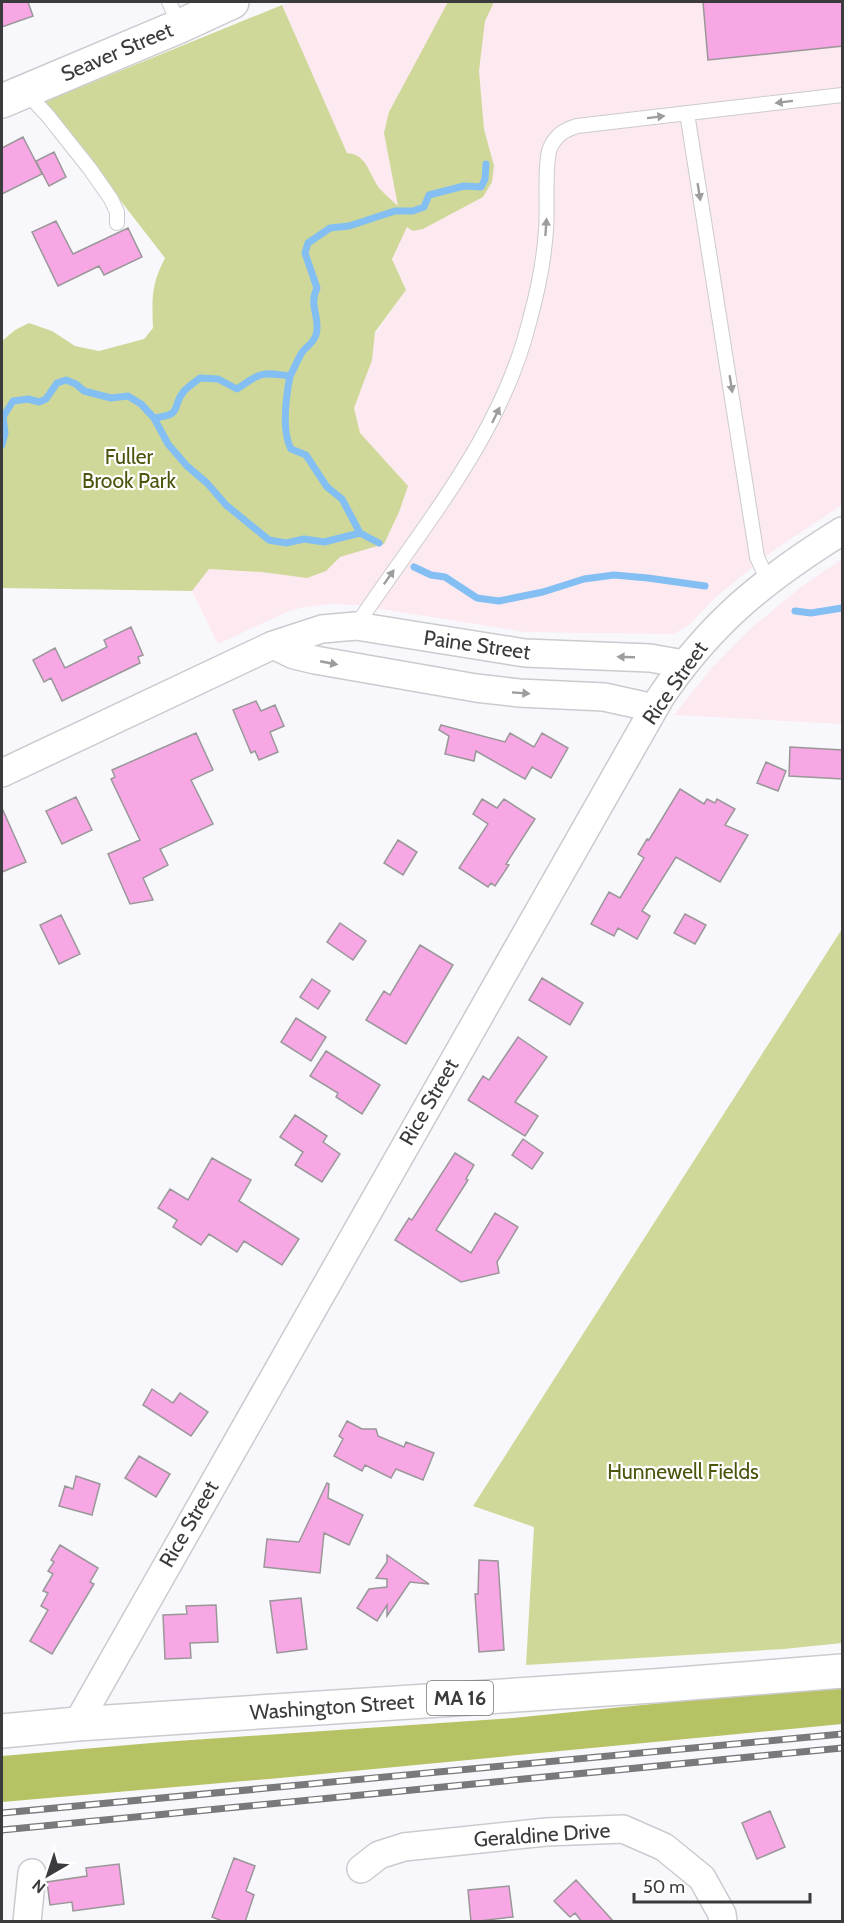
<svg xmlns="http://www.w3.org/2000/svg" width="844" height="1923" font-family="Cabin,sans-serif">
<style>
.education{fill:#fde9f0}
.green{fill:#cfd899}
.forest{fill:#b7c264}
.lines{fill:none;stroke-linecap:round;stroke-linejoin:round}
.stream{stroke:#83bff2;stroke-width:7}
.building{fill:#f7a7e3;stroke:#9a9799;stroke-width:1.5}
.service-casing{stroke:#cbcbcf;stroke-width:16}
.minor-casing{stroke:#cbcbcf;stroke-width:30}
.tertiary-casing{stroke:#cbcbcf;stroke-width:36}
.primary-casing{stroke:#cbcbcf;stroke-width:36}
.service{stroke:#fff;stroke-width:14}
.minor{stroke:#fff;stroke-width:27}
.tertiary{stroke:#fff;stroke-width:33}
.primary{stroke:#fff;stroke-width:33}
.rail-casing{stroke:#79797b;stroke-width:7}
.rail{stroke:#fff;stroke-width:4.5;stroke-dasharray:14;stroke-linecap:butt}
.oneway{fill:#9d9c9e}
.labels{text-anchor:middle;stroke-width:4.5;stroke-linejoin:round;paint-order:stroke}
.shield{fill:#fff;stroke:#767576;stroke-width:1.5}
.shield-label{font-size:20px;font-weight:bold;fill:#3b3a3c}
.street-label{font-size:21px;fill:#3b3a3c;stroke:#fff}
.park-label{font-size:21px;fill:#4d540c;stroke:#fff}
</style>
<rect width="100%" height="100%" fill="#f8f8fc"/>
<path class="education" d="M 290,2 L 842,2 L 842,505 L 774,550 L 717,596 L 689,625 L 674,634 L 525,632 L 356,605 L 330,604 L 305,607 L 289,611 L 218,644 L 192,591 L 406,290 L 282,5 Z
M 842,559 L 842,724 L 674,715 L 710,670 L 749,630 L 801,587 Z"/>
<path class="green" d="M 448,2 L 494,2 L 485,21 L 479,71 L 484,129 L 494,166 L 492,182 L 483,197 L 423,229 L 413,231 L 407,227 L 392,259 L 406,290 L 375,332 L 372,360 L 354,408 L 360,433 L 408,486 L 399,512 L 384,544 L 340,557 L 326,571 L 307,578 L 262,572 L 209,569 L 192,591 L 2,588 L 2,341 L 15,330 L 29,323 L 52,331 L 75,346 L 99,351 L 144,339 L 153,328 C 152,299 151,285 165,258 L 44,102 L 282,5 L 347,153 C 368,154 369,176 380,189 C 385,195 392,200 398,206 L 384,133 L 389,112 Z
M 842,929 L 842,1643 L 784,1649 L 526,1665 L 534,1527 L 473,1506 Z"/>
<path class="forest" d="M 842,1685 L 842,1724 L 280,1778 L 2,1802 L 2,1756 L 163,1742 L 513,1718 Z"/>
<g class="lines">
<path class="stream" d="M 290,376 C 286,397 281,430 291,449 L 306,455 L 327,487 L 342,499 L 360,533
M 154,418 C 185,414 170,408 184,391 C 189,386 195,382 200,378 L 218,379 L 237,389 C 261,372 262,372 290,376 C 294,369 297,361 301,354 C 305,347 313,344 316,335 C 321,317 308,306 317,288 L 305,253 L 308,243 L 330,228 L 349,226 L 395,211 L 413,211 L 424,207 L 429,195 L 464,186 L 481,187 L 485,179 L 486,164
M 2,445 L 5,433 L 3,417 L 13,401 L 28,399 L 39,402 L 46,399 L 57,383 L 66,380 L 76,384 L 84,391 L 111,398 L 128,396 L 141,404 L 154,418 L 168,444 L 187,466 L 207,483 L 226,505 L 269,540 L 286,543 L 304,539 L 324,542 L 360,533 L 379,543
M 414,567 L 431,575 L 445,577 L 477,598 L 499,601 L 543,592 L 584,579 L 614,575 L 648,578 L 705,586
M 795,611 L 811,613 L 842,608"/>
</g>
<path class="building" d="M 2,2 L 28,2 L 33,16 L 2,27 Z
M 703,2 L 843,2 L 843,46 L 708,60 Z
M 23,137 L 42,174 L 2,194 L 2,148 Z
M 54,152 L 66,177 L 49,186 L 36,161 Z
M 56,221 L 73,254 L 128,228 L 142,257 L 104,275 L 99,266 L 58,286 L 32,232 Z
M 131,627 L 143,655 L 138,657 L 140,663 L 62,701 L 51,678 L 44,682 L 33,660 L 55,648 L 65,668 L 107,647 L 104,640 Z
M 256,701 L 261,711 L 275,705 L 284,726 L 270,732 L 278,752 L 259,760 L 255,751 L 251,753 L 233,710 Z
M 441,725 L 505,742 L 510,733 L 534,747 L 542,733 L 568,748 L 551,778 L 532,767 L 525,779 L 476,751 L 474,761 L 445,754 L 449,736 L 439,730 Z
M 196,733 L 213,770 L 191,780 L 213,824 L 160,849 L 168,865 L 143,878 L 153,900 L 130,904 L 108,854 L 140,840 L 111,779 L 115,777 L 112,770 Z
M 790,747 L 843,750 L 843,779 L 789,776 Z
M 766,762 L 786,771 L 778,791 L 757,783 Z
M 680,789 L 704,804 L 707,799 L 715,803 L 717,799 L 735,809 L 725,825 L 748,835 L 720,882 L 676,857 L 642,911 L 650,916 L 637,939 L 618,928 L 614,936 L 591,924 L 609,892 L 620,898 L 644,858 L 638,854 L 647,839 L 649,840 Z
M 76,797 L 92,830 L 62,844 L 46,811 Z
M 482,799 L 497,808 L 504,799 L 535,819 L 506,864 L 509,865 L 495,886 L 491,883 L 488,887 L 459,868 L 488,824 L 473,814 Z
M 2,808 L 26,862 L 2,872 Z
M 398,840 L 417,852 L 403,875 L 384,863 Z
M 685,914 L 706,925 L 695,944 L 674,933 Z
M 61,915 L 80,954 L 59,964 L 40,925 Z
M 340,923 L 366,941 L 353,960 L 327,942 Z
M 420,945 L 453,965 L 406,1044 L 366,1020 L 384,991 L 390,995 Z
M 542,978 L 583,1003 L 570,1025 L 529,1000 Z
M 312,979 L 330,991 L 318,1009 L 300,997 Z
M 296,1018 L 326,1037 L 311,1061 L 281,1042 Z
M 518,1037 L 547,1057 L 515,1102 L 538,1116 L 525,1136 L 468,1100 L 483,1076 L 489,1080 Z
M 326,1051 L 380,1085 L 362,1114 L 336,1097 L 338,1093 L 310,1076 Z
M 295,1115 L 327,1136 L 323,1142 L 340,1154 L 322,1182 L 295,1165 L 303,1152 L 280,1137 Z
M 523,1139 L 543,1153 L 532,1169 L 512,1155 Z
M 455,1153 L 474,1165 L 466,1179 L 468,1180 L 436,1230 L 471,1253 L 495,1213 L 518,1227 L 497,1262 L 499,1273 L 461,1282 L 395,1240 L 409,1218 L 412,1220 Z
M 212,1158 L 251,1180 L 239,1201 L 299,1239 L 282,1265 L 244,1241 L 237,1252 L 209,1234 L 201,1245 L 173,1227 L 177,1220 L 158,1208 L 170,1189 L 188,1200 Z
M 152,1389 L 173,1403 L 180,1393 L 208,1412 L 191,1436 L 143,1405 Z
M 347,1421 L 362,1429 L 376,1429 L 378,1436 L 404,1447 L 406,1442 L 434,1453 L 423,1480 L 396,1469 L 391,1478 L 365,1465 L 362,1471 L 334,1456 L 343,1439 L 339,1436 Z
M 139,1456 L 170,1474 L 156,1497 L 125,1478 Z
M 76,1476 L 100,1484 L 92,1515 L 59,1506 L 65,1486 L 73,1489 Z
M 327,1483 L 329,1484 L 328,1498 L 363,1515 L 349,1545 L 324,1533 L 320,1573 L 264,1567 L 267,1539 L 299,1542 Z
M 60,1545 L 98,1568 L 90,1582 L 94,1584 L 52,1654 L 30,1641 L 48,1610 L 41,1606 L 48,1593 L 43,1591 L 53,1574 L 48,1571 L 54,1562 L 51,1560 Z
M 387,1555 L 429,1584 L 410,1582 L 387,1616 L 387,1605 L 377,1621 L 357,1608 L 369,1589 L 387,1587 L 387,1579 L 376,1578 L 387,1562 Z
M 479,1560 L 498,1561 L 504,1650 L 479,1652 L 475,1594 L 478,1594 Z
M 301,1598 L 307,1649 L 277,1653 L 270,1601 Z
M 216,1605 L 218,1642 L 190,1643 L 191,1658 L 165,1659 L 163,1615 L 187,1614 L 186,1606 Z
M 770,1811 L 785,1847 L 757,1859 L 742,1823 Z
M 234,1858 L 255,1866 L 246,1891 L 254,1895 L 245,1922 L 225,1922 L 212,1917 Z
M 119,1864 L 124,1904 L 73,1911 L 72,1902 L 50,1905 L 47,1882 L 87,1876 L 86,1868 Z
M 576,1880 L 614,1922 L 582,1922 L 575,1913 L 570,1917 L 554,1901 Z
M 509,1886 L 513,1917 L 471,1922 L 468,1890 Z"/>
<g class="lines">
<defs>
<path id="service" d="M 169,2 L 180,26
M 25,91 L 48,116 L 90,169 L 111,199 L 117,212 L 117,223
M 687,113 L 757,557 L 768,581
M 356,626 C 421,528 502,436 530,319 C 538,290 544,260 546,230 C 548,210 544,164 550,148 C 556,135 564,130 577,126 L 842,95"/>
<path id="minor" d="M 273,645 L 294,655 L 315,660 L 476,688 L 519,693 L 604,697 L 654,708
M 2,773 L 273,645 L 322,629 L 356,626 L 525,653 L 650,658 L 684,664
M 77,1724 L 660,698 C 711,622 765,579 842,531
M 361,1869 L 379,1855 L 404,1847 L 546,1832 L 623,1829 L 664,1847 L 702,1878 L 722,1914 L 723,1922
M 27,1922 L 32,1873"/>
<path id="tertiary" d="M 2,101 L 180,26 L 232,2"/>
<path id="primary" d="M 2,1731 L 77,1724 L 653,1686 L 842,1671"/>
</defs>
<use href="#service" class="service-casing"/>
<use href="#minor" class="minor-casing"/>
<use href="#tertiary" class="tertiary-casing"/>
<use href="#primary" class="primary-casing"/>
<use href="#service" class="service"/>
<use href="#minor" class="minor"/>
<use href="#tertiary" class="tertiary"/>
<use href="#primary" class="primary"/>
<defs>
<path id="rail" d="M 2,1813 L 842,1734
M 2,1830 L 842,1748"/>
</defs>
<use href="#rail" class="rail-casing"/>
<use href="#rail" class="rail"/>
</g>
<defs><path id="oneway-solid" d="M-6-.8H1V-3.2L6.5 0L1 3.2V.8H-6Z" transform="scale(1.5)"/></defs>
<g class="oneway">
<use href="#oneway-solid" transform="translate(784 102) rotate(173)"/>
<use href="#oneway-solid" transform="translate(656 117) rotate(-7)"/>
<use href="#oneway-solid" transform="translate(699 192) rotate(81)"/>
<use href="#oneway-solid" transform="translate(546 227) rotate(-86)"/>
<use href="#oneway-solid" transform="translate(731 384) rotate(81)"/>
<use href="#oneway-solid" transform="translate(496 415) rotate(-64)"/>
<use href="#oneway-solid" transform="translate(389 577) rotate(-55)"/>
<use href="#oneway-solid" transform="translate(626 657) rotate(-178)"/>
<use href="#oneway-solid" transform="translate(329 663) rotate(11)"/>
<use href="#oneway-solid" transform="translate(521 693) rotate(4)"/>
</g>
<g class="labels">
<rect class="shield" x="427" y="1681" width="66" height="34" rx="4.5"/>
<g class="shield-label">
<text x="460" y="1705">MA 16</text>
</g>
<g class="street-label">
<text transform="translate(117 52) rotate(-23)" y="7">Seaver Street</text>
<text transform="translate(477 645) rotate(8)" y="7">Paine Street</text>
<text transform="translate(675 683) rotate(-55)" y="7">Rice Street</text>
<text transform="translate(429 1102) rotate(-60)" y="7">Rice Street</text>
<text transform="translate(189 1524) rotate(-60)" y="7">Rice Street</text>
<text transform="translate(332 1707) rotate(-4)" y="7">Washington Street</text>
<text transform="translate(542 1835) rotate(-4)" y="7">Geraldine Drive</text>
</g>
<g class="park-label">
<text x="129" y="464">Fuller<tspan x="129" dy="24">Brook Park</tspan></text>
<text x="683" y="1479">Hunnewell Fields</text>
</g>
</g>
<rect width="844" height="1923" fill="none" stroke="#3b3a3c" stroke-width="6"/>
<g transform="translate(48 1875) rotate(219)" stroke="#ffffff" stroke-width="4.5" paint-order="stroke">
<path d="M0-4.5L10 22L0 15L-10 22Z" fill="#3b3a3c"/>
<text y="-9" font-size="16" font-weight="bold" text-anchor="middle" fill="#3b3a3c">N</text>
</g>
<path d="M634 1893v9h176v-9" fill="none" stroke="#3b3a3c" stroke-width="3"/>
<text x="643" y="1893" font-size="18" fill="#3b3a3c" stroke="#ffffff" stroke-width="4.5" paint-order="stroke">50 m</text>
</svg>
